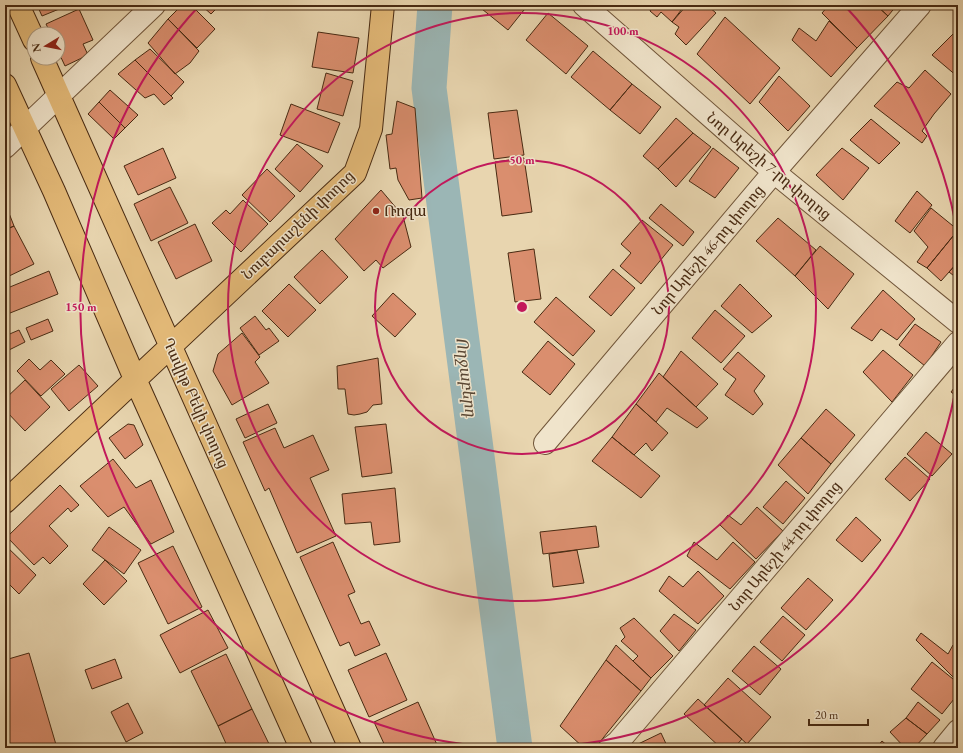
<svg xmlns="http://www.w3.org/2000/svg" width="963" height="753" font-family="'EB Garamond','Noto Serif Armenian',serif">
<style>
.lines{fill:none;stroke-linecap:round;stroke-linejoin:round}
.river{stroke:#9bb6b5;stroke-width:35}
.building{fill:#da8e6e;stroke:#482a12}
.minor-casing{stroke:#705539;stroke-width:24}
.major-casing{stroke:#482a12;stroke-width:24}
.minor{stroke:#f0e4cb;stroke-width:22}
.major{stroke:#e4ba78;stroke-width:22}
.ring{fill:none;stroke:#c2185b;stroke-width:2}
.poi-dot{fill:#8f2418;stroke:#f0e4cb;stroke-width:1.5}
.labels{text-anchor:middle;stroke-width:3;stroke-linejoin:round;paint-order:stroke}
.street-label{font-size:15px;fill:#482a12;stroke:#f0e4cb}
.poi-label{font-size:15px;fill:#482a12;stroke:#f0e4cb;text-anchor:start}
.water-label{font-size:16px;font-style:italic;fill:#594633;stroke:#f0e4cb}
.centre{fill:#c2185b;stroke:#f0e4cb;stroke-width:2}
.ring-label{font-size:12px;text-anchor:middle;font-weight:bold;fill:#c2185b;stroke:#f0e4cb;stroke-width:3;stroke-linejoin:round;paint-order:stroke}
</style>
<rect width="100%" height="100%" fill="#e8d5af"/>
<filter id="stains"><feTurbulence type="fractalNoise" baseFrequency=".005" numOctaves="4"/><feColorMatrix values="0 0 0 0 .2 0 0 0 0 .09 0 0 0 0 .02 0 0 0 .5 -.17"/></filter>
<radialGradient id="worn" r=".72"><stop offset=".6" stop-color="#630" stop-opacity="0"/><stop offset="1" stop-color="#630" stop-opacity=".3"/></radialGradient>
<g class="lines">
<path class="river" d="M 435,5 L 429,88 L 515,748"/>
</g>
<path class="building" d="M 37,5 L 69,5 L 42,16 Z
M 182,5 L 191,5 L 215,29 L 197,48 L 168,19 Z
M 201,5 L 220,5 L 211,14 Z
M 477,5 L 528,5 L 508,30 Z
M 653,5 L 685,5 L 672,22 L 661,12 L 657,17 L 650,11 Z
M 687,5 L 709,5 L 708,6 L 716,13 L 686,45 L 675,34 L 679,27 L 672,22 Z
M 829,5 L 876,5 L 888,16 L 857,48 L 822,13 Z
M 876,5 L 897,5 L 888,16 Z
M 79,9 L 93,40 L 83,44 L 88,55 L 65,66 L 58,51 L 58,34 L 51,34 L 46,24 Z
M 548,13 L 588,46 L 566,74 L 526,40 Z
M 725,17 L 780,68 L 750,104 L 697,54 Z
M 168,19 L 199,51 L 190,63 L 175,74 L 148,43 Z
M 829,21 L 857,48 L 831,77 L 792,40 L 799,28 L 816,41 Z
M 958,29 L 958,77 L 932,55 Z
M 318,32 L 359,38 L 353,73 L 312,67 Z
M 150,49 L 184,82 L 171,96 L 135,60 Z
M 593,51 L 632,84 L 610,110 L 571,77 Z
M 135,60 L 173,98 L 164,105 L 154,94 L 145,98 L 118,74 Z
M 925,70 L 951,94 L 934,114 L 922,131 L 927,136 L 922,143 L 874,106 L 897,82 L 909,88 Z
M 326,73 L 353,81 L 343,116 L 317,109 Z
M 779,76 L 810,106 L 788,131 L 759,102 Z
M 632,84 L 661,107 L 640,134 L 610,110 Z
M 110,90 L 138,115 L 125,128 L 99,102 Z
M 397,101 L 415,108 L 422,198 L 409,200 L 398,180 L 396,168 L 390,169 L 386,135 L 392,134 Z
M 99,102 L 125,128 L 114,139 L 88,114 Z
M 291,104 L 340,123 L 328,153 L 280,135 Z
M 517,110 L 524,155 L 494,159 L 488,113 Z
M 676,118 L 693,133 L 658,169 L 643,156 Z
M 871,119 L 900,143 L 879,164 L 850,140 Z
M 693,133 L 711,147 L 676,187 L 658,169 Z
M 297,144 L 323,166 L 300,192 L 275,169 Z
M 163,148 L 176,178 L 138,195 L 124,166 Z
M 713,148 L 739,168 L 715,198 L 689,181 Z
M 842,148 L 869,168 L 843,200 L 816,175 Z
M 524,158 L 532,212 L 502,216 L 495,162 Z
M 267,169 L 295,196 L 270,222 L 242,195 Z
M 170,187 L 188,223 L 151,241 L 134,204 Z
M 381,190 L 403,216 L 411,247 L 383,268 L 376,260 L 364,271 L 335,239 Z
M 917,191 L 932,205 L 910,233 L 895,221 Z
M 243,200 L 268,224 L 241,252 L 212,223 L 226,210 L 230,214 Z
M 5,203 L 14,226 L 5,230 Z
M 661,204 L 694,232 L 683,246 L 649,218 Z
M 931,208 L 958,230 L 927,268 L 917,262 L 928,247 L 914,231 Z
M 778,218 L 816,250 L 795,276 L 756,241 Z
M 642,220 L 673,245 L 641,284 L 620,266 L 631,253 L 621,244 Z
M 195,224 L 212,261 L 176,279 L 158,242 Z
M 14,226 L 34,264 L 5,278 L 5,230 Z
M 958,230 L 958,262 L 941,281 L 927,268 Z
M 820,246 L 854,274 L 828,309 L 795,276 Z
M 534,249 L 541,299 L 515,302 L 508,253 Z
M 322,250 L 348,277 L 320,304 L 294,277 Z
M 958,262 L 958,279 L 949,272 Z
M 613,269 L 635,288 L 611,316 L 589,297 Z
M 49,271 L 58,294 L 5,315 L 5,289 Z
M 289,284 L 316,310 L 288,337 L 262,311 Z
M 740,284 L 772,316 L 752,333 L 721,306 Z
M 883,290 L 915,319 L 897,340 L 881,329 L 872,341 L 851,328 Z
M 393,293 L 416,314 L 395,337 L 372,316 Z
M 556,297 L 595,331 L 573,356 L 534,322 Z
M 715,310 L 745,336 L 721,363 L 692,338 Z
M 255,316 L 266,330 L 269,328 L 279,341 L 259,355 L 240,328 Z
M 48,319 L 53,331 L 31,340 L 26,328 Z
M 915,324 L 941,342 L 925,366 L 899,345 Z
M 19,330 L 25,342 L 5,352 L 5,336 Z
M 242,333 L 260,357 L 255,362 L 269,383 L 232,405 L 213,371 L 218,354 Z
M 548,341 L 575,364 L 550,395 L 522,372 Z
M 883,350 L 913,375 L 892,402 L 863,372 Z
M 681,351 L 718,384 L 696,407 L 663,377 Z
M 738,352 L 765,376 L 754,391 L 763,404 L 753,415 L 725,395 L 736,379 L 723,369 Z
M 378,358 L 382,404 L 373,405 L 367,412 L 360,414 L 354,415 L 348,414 L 345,389 L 338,389 L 337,366 Z
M 29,359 L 40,370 L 51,360 L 65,374 L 41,396 L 17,371 Z
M 79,365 L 98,386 L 69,411 L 51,389 Z
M 659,373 L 708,418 L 697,428 L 667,408 L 656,422 L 636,404 Z
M 25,380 L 50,407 L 25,431 L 5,410 L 5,399 Z
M 958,383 L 958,397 L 951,392 Z
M 268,404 L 277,423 L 245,438 L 236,419 Z
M 636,404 L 668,433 L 652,451 L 646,443 L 634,455 L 612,437 Z
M 826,409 L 855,435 L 831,464 L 801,438 Z
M 128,424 L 134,425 L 143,445 L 125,459 L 109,438 Z
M 386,424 L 392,473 L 362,477 L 355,427 Z
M 275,428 L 284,448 L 313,435 L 329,470 L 310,478 L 336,536 L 297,553 L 269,488 L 265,491 L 243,442 Z
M 926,432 L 952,454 L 932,476 L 907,454 Z
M 612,437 L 660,476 L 641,498 L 592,461 Z
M 801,438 L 831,464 L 808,494 L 778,465 Z
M 905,457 L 930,479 L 910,501 L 885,479 Z
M 113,459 L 136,488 L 151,480 L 174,532 L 151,544 L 124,507 L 108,517 L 80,486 Z
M 786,481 L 805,498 L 783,524 L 763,507 Z
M 60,485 L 79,505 L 71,512 L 68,508 L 49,526 L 68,546 L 50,564 L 43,557 L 34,565 L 7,537 Z
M 395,488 L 400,542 L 374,545 L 371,522 L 345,524 L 342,494 Z
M 757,507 L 783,531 L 756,559 L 720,525 L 728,515 L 741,525 Z
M 856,517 L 881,540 L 862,562 L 836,540 Z
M 596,526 L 599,547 L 543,554 L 540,532 Z
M 109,527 L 141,550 L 124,574 L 92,550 Z
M 333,542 L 355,592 L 348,595 L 361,624 L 369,621 L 380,645 L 355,656 L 349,642 L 340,646 L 300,557 Z
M 694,542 L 717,560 L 733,542 L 755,562 L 730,589 L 687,556 Z
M 5,545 L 36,575 L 19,594 L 5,580 Z
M 173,546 L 202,607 L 168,624 L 138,563 Z
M 577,550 L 584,583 L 553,587 L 549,554 Z
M 105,560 L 127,581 L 104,605 L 83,584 Z
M 698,571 L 724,596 L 698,624 L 659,591 L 669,576 L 683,587 Z
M 808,578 L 833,600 L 806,630 L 781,608 Z
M 208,610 L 228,648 L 180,673 L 160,635 Z
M 674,614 L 696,630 L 679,651 L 660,631 Z
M 783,616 L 805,635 L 782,661 L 760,642 Z
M 634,618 L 673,656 L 651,678 L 633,661 L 638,656 L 621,641 L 625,637 L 620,628 Z
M 921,633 L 948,654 L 953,645 L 958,650 L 958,682 L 916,640 Z
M 616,645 L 651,678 L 641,691 L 606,660 Z
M 754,646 L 781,669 L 760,695 L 732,671 Z
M 29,653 L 57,748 L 10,748 L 5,731 L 5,660 Z
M 386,653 L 407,700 L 369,717 L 348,670 Z
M 226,654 L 252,709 L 218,726 L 191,671 Z
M 115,659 L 122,678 L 92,689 L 85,670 Z
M 606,660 L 641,691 L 595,748 L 584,748 L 560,726 Z
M 932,662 L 958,683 L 958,694 L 942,714 L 911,689 Z
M 728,678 L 771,717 L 747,744 L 704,705 Z
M 698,699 L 742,739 L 735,747 L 731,743 L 727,748 L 721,748 L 684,714 Z
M 418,702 L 438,747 L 386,748 L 374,722 Z
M 918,702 L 940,720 L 927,734 L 906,718 Z
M 128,703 L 143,733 L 126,742 L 111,712 Z
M 252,709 L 271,748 L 228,748 L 218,726 Z
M 906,718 L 927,734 L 914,748 L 905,748 L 890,732 Z
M 661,733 L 668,748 L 635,748 L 634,746 Z
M 882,741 L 890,748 L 876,748 Z"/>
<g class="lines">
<defs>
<path id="minor" d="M 584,5 L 774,172 L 958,322
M 5,147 L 154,5
M 545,443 L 774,172 L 920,5
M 610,748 L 618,742 L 958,343
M 944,748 L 958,731"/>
<path id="major" d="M 18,5 L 34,40
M 42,58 L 350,748
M 5,85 L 54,191 L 135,379 L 301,748
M 5,502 L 355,173 L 371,129 L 383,5"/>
</defs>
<use href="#minor" class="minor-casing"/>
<use href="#major" class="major-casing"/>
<use href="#minor" class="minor"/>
<use href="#major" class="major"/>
</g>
<g class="ring">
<circle cx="522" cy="307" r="147"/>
<circle cx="522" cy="307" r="294"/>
<path d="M958 376A441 441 0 0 1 526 748M518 748A441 441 0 0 1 199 6M845 6A441 441 0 0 1 958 238"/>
</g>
<circle class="poi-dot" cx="376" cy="211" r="4"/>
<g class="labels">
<g class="street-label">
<text transform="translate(769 166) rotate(40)" y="5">Նոր Արեշի 7-րդ փողոց</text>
<text transform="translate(298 225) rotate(-44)" y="5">Նուբարաշենի փողոց</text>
<text transform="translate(708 250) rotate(-50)" y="5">Նոր Արեշի 46-րդ փողոց</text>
<text transform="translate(196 403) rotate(66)" y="5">Դավիթ Բեկի փողոց</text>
<text transform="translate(785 546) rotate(-50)" y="5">Նոր Արեշի 44-րդ փողոց</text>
</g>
<g class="poi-label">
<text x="384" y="216">Ռոզա</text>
</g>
<g class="water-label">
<text transform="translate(467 377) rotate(83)" y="6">Ողջաբերդ</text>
</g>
</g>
<circle cx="522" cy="307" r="6" class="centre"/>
<g class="ring-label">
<text x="623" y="35">100 m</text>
<text x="522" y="164">50 m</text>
<text x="81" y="311">150 m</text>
</g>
<rect width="963" height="753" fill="none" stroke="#e8d5af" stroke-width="20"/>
<rect x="6" y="6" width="951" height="741" fill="none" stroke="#482a12" stroke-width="2"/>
<rect x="10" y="10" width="943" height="733" fill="none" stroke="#482a12"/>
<g transform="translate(46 46) rotate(260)"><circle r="19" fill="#f0e4cb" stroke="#ad9a81"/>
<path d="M0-3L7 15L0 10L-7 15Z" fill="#8f2418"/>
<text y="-6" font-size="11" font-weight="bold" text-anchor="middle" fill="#482a12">N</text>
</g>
<path d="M809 719v6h59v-6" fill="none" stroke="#482a12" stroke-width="2"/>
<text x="815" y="719" font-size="12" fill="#482a12" stroke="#f0e4cb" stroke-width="3" paint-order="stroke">20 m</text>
<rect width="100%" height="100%" filter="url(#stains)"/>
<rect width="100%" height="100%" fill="url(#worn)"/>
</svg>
